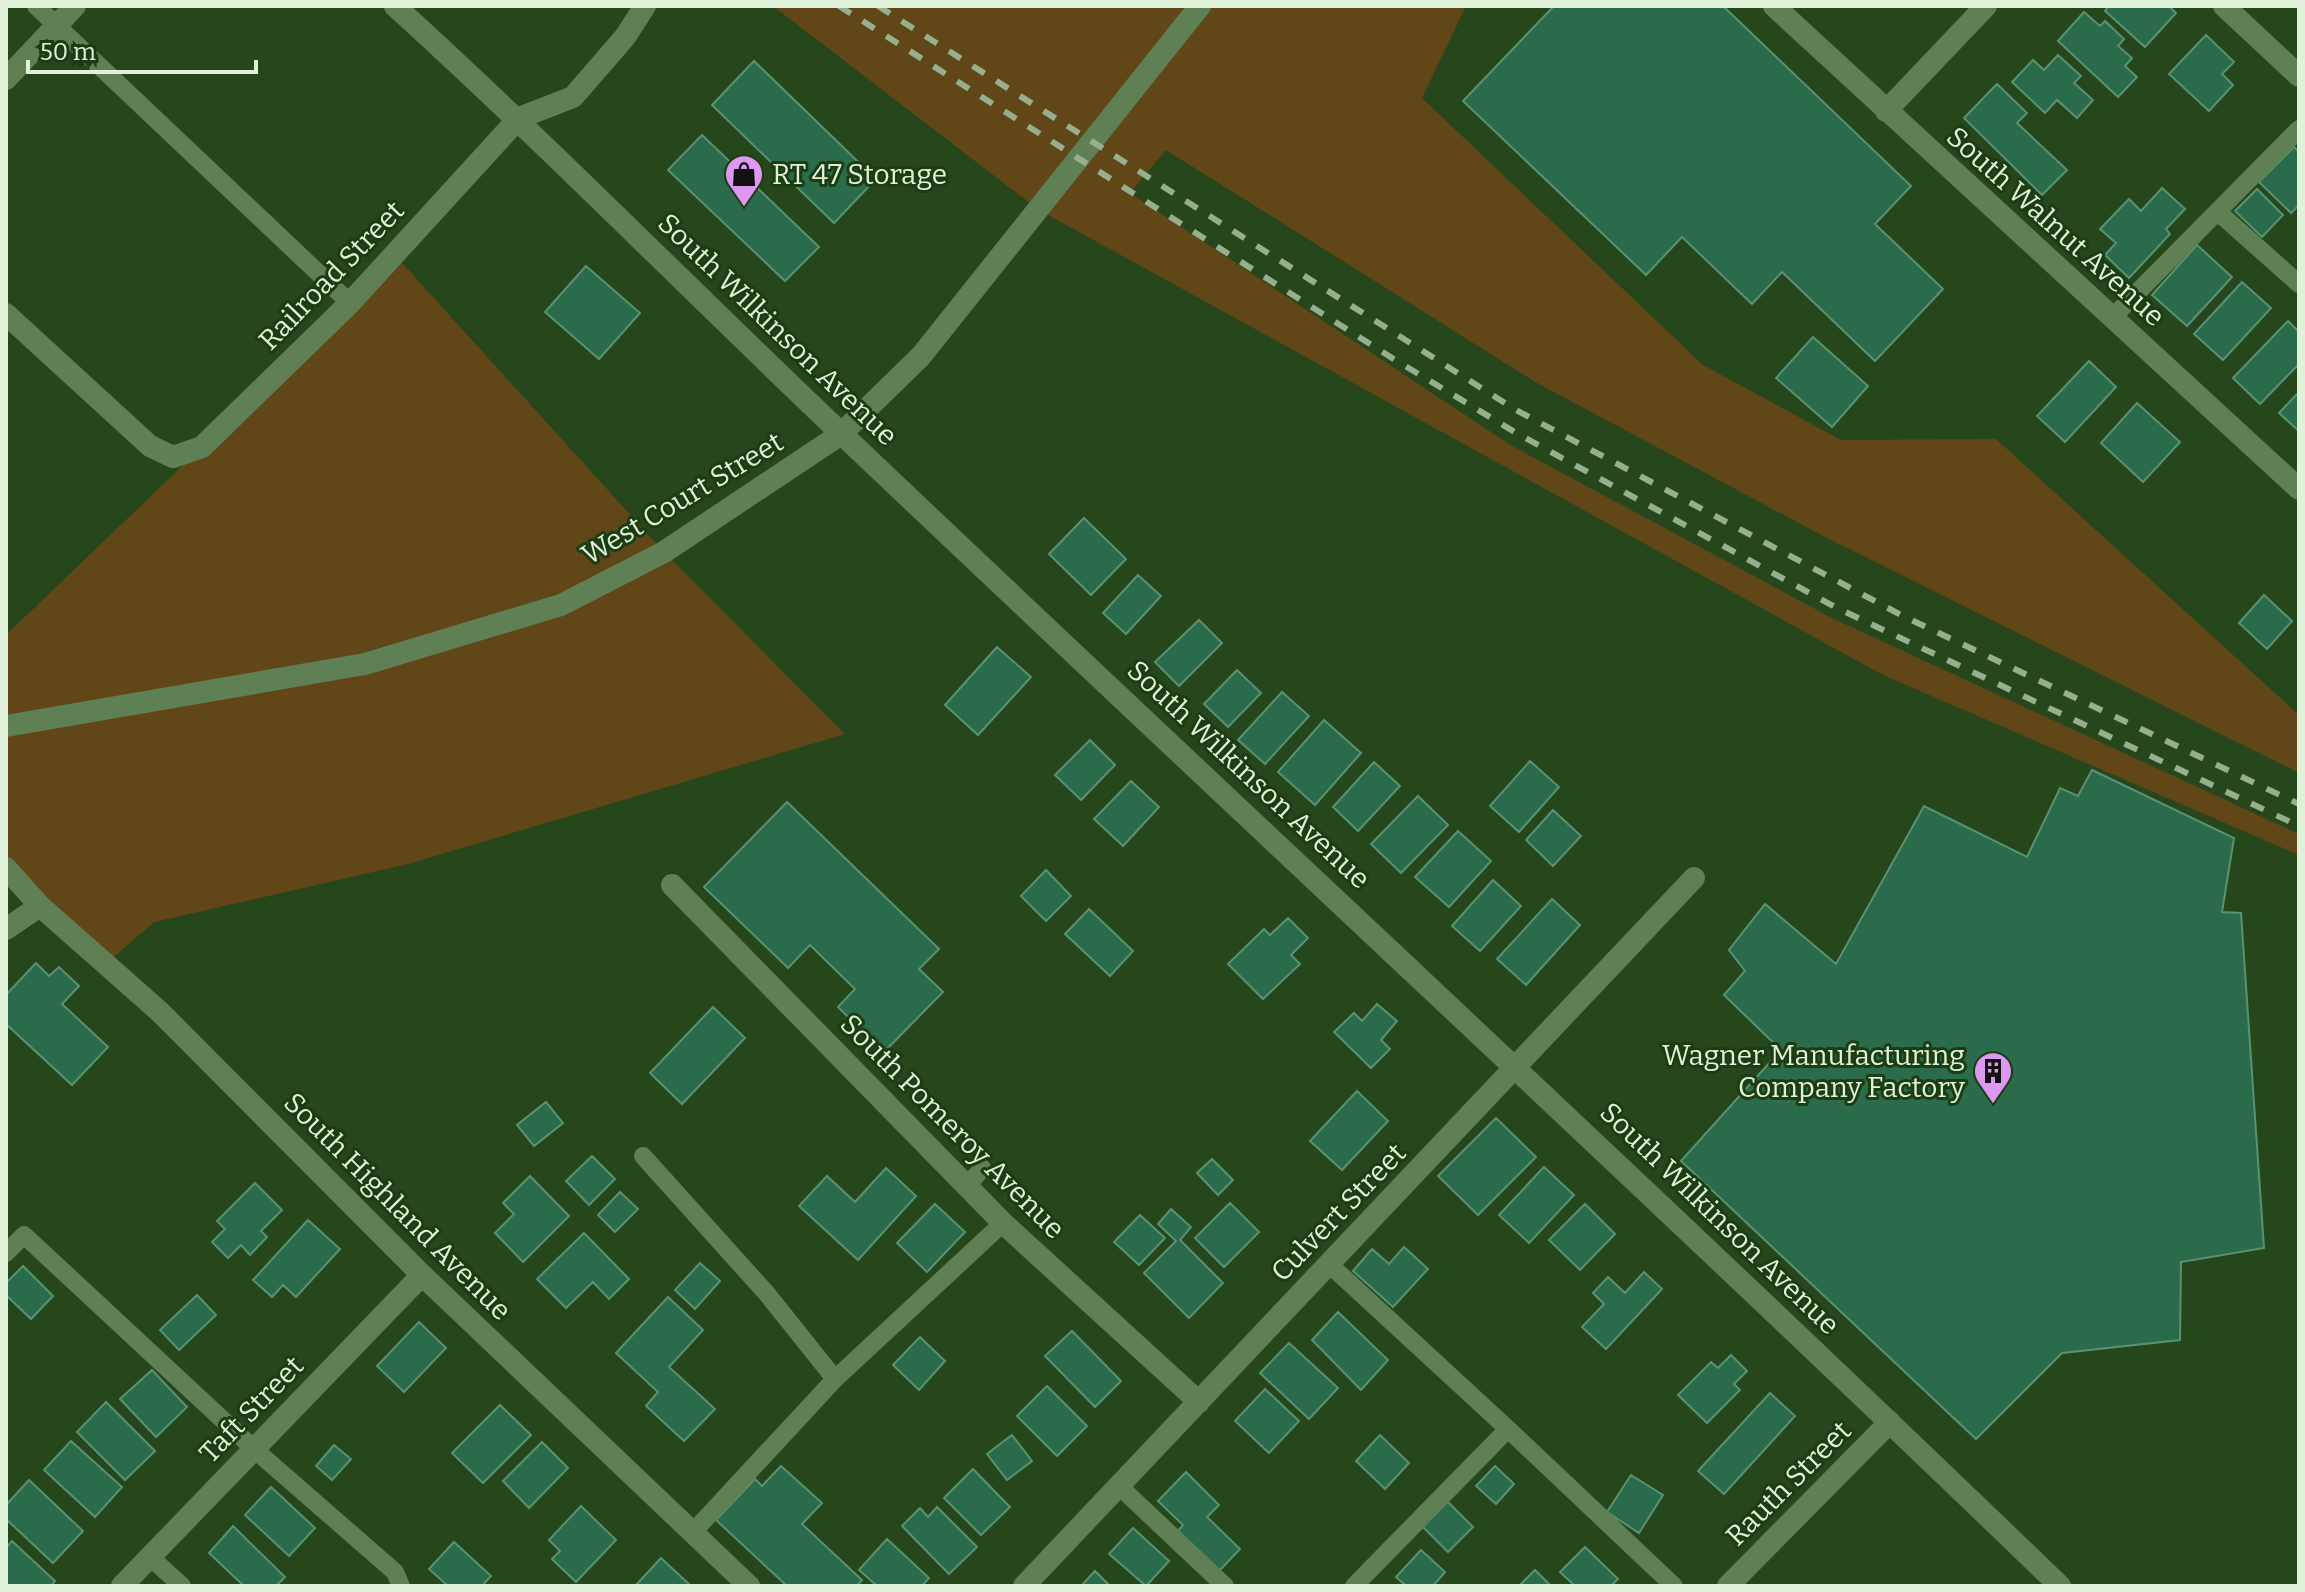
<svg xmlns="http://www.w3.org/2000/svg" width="2305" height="1592" font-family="Bitter,serif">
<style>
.green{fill:#614718}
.building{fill:#2a6b4b;stroke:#599272;stroke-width:2}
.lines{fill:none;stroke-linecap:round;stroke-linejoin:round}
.service{stroke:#5e8054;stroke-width:18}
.minor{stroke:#5e8054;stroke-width:22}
.secondary{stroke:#5e8054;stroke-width:22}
.rail{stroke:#96af8f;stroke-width:6;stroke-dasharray:14 14;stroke-linecap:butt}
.labels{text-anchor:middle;stroke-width:6;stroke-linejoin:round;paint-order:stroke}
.poi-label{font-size:28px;fill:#e0f3da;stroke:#1c3c12;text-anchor:start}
.street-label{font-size:28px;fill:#e0f3da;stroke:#1c3c12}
</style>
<rect width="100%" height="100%" fill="#26471c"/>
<path class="green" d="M 773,6 L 1466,6 L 1422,98 L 1703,365 L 1841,440 L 1996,439 L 2299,715 L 2299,773 L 1827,538 L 1537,383 L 1166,150 L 1130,193 L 1512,446 L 1832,618 L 2299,834 L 2299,855 L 1883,675 L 1039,210 Z
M 394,254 L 664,552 L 845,734 L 408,864 L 154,922 L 106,964 L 6,868 L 6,635 L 202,447 Z"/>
<path class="building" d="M 1554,6 L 1723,6 L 1911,186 L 1875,224 L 1943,289 L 1875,361 L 1782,272 L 1752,304 L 1682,237 L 1646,275 L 1463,101 Z
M 2109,6 L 2169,6 L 2176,13 L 2145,47 L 2105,11 Z
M 2084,12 L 2100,26 L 2105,21 L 2124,39 L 2118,46 L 2132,58 L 2125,66 L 2137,77 L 2118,97 L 2058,41 Z
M 2206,35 L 2234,62 L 2222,74 L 2233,85 L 2209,111 L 2169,74 Z
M 2058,55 L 2081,76 L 2074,83 L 2093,100 L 2077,118 L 2057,100 L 2045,113 L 2012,82 L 2033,60 L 2044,70 Z
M 754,61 L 876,179 L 834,223 L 712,105 Z
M 1997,84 L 2027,113 L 2017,123 L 2067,170 L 2042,195 L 1964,118 Z
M 702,135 L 819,247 L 785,281 L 668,170 Z
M 2294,147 L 2299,152 L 2299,205 L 2291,213 L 2259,182 Z
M 2162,188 L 2185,209 L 2166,229 L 2170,234 L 2129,278 L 2105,255 L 2116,243 L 2100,229 L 2129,199 L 2141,211 Z
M 2257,189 L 2283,215 L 2262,237 L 2235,211 Z
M 2197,245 L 2232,277 L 2187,326 L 2152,295 Z
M 586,266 L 640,313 L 599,359 L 545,312 Z
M 2242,282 L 2271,308 L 2223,360 L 2194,334 Z
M 2288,321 L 2299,332 L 2299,364 L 2260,404 L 2233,378 Z
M 1813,337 L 1868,386 L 1832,427 L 1776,378 Z
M 2089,361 L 2116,387 L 2065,442 L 2037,416 Z
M 2299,392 L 2299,431 L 2279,413 Z
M 2137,403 L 2180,442 L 2143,482 L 2101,443 Z
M 1084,518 L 1126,559 L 1091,595 L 1049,554 Z
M 1138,575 L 1161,596 L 1126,634 L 1103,613 Z
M 2264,595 L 2292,621 L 2267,649 L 2239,623 Z
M 1199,620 L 1222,643 L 1179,686 L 1155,662 Z
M 997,647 L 1031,677 L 978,735 L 945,705 Z
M 1237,670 L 1261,693 L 1228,727 L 1204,704 Z
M 1282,692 L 1309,716 L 1265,764 L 1238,740 Z
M 1324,720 L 1361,753 L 1315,805 L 1278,772 Z
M 1090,740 L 1115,765 L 1081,800 L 1055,775 Z
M 1530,761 L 1559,787 L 1519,832 L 1490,806 Z
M 1374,762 L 1400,786 L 1358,831 L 1333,807 Z
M 2092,770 L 2234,838 L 2222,912 L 2241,913 L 2264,1248 L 2181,1262 L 2180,1340 L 2062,1353 L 1976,1439 L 1681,1161 L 1781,1050 L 1724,995 L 1745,971 L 1729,950 L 1765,904 L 1836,964 L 1924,806 L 2027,857 L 2060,788 L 2078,796 Z
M 1131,781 L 1159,807 L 1123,846 L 1094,819 Z
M 1418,796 L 1448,825 L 1401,873 L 1371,844 Z
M 787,802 L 939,949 L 919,969 L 943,992 L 884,1052 L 838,1007 L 855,989 L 810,945 L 788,968 L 704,887 Z
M 1553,810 L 1581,836 L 1553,866 L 1526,840 Z
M 1458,831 L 1491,861 L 1449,907 L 1415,877 Z
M 1046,870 L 1071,896 L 1046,921 L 1021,896 Z
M 1493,880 L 1521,906 L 1480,951 L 1452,926 Z
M 1552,899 L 1580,925 L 1526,985 L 1497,959 Z
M 1089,909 L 1133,951 L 1110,976 L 1065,934 Z
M 1288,918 L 1308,938 L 1291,955 L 1300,964 L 1263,999 L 1228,964 L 1264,929 L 1270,935 Z
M 36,963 L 49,976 L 59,967 L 79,986 L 62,1004 L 108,1047 L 72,1085 L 6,1024 L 6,995 Z
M 1377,1004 L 1397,1021 L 1381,1040 L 1390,1049 L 1371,1068 L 1334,1032 L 1354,1013 L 1362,1021 Z
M 713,1007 L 745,1038 L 682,1104 L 650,1073 Z
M 1357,1091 L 1388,1121 L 1342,1170 L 1310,1141 Z
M 546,1102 L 563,1123 L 534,1146 L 517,1125 Z
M 1496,1118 L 1536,1157 L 1478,1215 L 1438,1176 Z
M 592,1156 L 615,1179 L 589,1205 L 566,1181 Z
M 1212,1159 L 1233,1180 L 1218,1195 L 1197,1173 Z
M 1544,1167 L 1574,1195 L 1529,1243 L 1499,1215 Z
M 886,1168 L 916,1196 L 858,1260 L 799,1206 L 827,1176 L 855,1202 Z
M 530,1176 L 569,1216 L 523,1262 L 495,1233 L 514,1214 L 503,1203 Z
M 255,1183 L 282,1210 L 261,1231 L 267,1237 L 250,1255 L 241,1245 L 228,1258 L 212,1242 L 225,1229 L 217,1221 Z
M 620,1192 L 638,1209 L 615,1232 L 598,1215 Z
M 1230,1203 L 1259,1232 L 1224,1267 L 1195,1238 Z
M 935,1204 L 965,1232 L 927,1272 L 897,1243 Z
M 1585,1204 L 1615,1234 L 1580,1270 L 1549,1240 Z
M 1171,1209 L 1191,1227 L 1180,1240 L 1223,1283 L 1189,1318 L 1144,1273 L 1176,1241 L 1158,1224 Z
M 1140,1215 L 1165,1238 L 1139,1265 L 1114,1242 Z
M 308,1220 L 340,1249 L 296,1297 L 283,1285 L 272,1297 L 253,1280 Z
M 584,1233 L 629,1279 L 609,1299 L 593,1282 L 566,1308 L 537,1279 Z
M 1404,1247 L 1428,1269 L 1393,1307 L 1353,1271 L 1372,1249 L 1389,1264 Z
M 700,1263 L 720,1281 L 695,1309 L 675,1290 Z
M 23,1266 L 53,1296 L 31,1319 L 6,1295 L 6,1283 Z
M 1644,1272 L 1662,1289 L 1606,1349 L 1582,1327 L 1604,1304 L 1593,1293 L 1608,1277 L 1625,1293 Z
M 197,1295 L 216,1315 L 179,1350 L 160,1330 Z
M 668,1297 L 703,1330 L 669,1367 L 715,1409 L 684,1441 L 646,1406 L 658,1392 L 616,1353 Z
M 1338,1312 L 1388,1360 L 1361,1390 L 1312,1340 Z
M 419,1322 L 446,1348 L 404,1392 L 377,1366 Z
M 1072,1331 L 1121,1381 L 1095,1407 L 1045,1356 Z
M 920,1337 L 945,1361 L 919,1390 L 893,1365 Z
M 1289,1343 L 1338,1388 L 1309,1419 L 1260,1373 Z
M 1731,1355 L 1747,1371 L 1734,1384 L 1740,1390 L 1707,1423 L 1678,1395 L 1711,1362 L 1718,1368 Z
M 152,1370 L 187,1407 L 156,1437 L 120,1399 Z
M 1047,1386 L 1087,1426 L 1057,1456 L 1017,1416 Z
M 1265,1389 L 1299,1421 L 1269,1453 L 1235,1421 Z
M 1770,1393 L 1795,1416 L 1724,1494 L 1698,1471 Z
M 106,1402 L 155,1451 L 125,1480 L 77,1432 Z
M 500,1405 L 531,1435 L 483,1483 L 452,1453 Z
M 1012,1435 L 1032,1461 L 1007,1480 L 987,1454 Z
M 1380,1435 L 1409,1463 L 1385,1489 L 1356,1461 Z
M 71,1441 L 122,1487 L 95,1517 L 44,1470 Z
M 542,1442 L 568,1468 L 529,1508 L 503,1481 Z
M 334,1445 L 351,1459 L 332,1480 L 316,1466 Z
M 781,1466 L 822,1503 L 802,1524 L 862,1580 L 857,1586 L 787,1586 L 716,1520 L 755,1479 L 762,1486 Z
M 1495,1466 L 1514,1484 L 1496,1504 L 1476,1486 Z
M 973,1469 L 1010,1507 L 981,1535 L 944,1498 Z
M 1186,1472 L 1219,1505 L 1207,1517 L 1240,1549 L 1218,1572 L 1177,1532 L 1183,1525 L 1158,1501 Z
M 1631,1475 L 1663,1495 L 1639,1533 L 1607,1512 Z
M 29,1480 L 83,1531 L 53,1563 L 6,1519 L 6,1505 Z
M 271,1487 L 315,1528 L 289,1556 L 245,1515 Z
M 1447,1501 L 1473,1527 L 1448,1552 L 1422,1526 Z
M 581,1506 L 616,1540 L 576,1582 L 552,1559 L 560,1551 L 549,1540 Z
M 937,1507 L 977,1547 L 949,1574 L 902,1526 L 920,1508 L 928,1517 Z
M 233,1526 L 285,1577 L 276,1586 L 244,1586 L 209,1553 Z
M 1133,1528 L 1169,1561 L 1146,1586 L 1109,1554 Z
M 887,1539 L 929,1578 L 922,1586 L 877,1586 L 859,1570 Z
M 12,1541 L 55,1581 L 51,1586 L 6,1586 L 6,1548 Z
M 454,1542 L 491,1576 L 482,1586 L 448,1586 L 429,1569 Z
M 1585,1547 L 1618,1579 L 1611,1586 L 1575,1586 L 1560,1572 Z
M 1421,1550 L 1445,1572 L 1433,1586 L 1406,1586 L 1396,1577 Z
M 661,1558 L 691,1586 L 635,1586 Z
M 1535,1570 L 1551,1586 L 1519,1586 Z
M 1095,1571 L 1110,1586 L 1081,1586 Z"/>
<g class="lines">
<path class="service" d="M 36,6 L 350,303
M 2218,212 L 2299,284
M 2112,318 L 2299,129
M 643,1156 L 768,1295 L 835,1379
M 967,1187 L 982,1168
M 6,1253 L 24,1235 L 254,1449 L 395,1572 L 401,1586
M 1330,1265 L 1508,1429 L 1354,1586
M 1508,1429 L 1674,1586
M 1119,1486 L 1225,1586
M 693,1532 L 835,1379 L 1003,1223
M 150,1557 L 182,1586"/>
<path class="minor" d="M 395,6 C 549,146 694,294 845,437 C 1249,821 1659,1199 2060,1586
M 2224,6 L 2299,76
M 6,79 L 75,6
M 1886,111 L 1986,6
M 6,314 L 150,446 L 173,457 L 202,447 L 350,303 L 519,118 L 573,97 L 625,37 L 645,6
M 6,868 L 40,906 L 160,1012 L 422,1275 L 749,1586
M 672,885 L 1003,1223 L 1199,1402
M 6,929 L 40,906
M 122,1586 L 422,1275
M 1024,1586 L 1694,878
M 1728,1586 L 1890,1422"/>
<path class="secondary" d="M 1774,6 L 2299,489
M 6,726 L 365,664 L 561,605 L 664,552 L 841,434 L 921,356 L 1200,6"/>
<path class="rail" d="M 839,6 L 1392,358 L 1518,434 L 1837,608 L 2299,826
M 878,6 L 1516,410 L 1903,616 L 2299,804"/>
</g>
<defs>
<symbol id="shop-pin" viewBox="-11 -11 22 30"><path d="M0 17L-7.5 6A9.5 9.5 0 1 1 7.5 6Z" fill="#de98f2" stroke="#1c3c12"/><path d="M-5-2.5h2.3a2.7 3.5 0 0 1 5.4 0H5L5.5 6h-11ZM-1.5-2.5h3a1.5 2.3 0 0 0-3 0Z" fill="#111"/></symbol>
<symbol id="building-pin" viewBox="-11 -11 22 30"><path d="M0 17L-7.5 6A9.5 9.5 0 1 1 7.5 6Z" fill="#de98f2" stroke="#1c3c12"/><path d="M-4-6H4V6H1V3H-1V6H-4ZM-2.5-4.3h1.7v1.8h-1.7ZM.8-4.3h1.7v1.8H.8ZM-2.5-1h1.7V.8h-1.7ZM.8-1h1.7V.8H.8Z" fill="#111"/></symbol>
</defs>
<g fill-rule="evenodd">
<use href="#shop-pin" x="722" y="152" width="44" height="60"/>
<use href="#building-pin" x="1971" y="1049" width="44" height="60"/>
</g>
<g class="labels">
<g class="poi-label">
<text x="772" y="184">RT 47 Storage</text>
<text x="1965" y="1065" text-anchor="end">Wagner Manufacturing<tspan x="1965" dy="32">Company Factory</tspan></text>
</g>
<g class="street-label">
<text transform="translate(2056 226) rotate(42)" y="10">South Walnut Avenue</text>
<text transform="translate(331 275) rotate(-46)" y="10">Railroad Street</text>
<text transform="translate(778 329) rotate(44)" y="10">South Wilkinson Avenue</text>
<text transform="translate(682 498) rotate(-31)" y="10">West Court Street</text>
<text transform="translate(1249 774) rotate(43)" y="10">South Wilkinson Avenue</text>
<text transform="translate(953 1126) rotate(45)" y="10">South Pomeroy Avenue</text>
<text transform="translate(398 1206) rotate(45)" y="10">South Highland Avenue</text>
<text transform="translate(1338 1212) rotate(-46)" y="10">Culvert Street</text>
<text transform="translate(1720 1218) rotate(44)" y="10">South Wilkinson Avenue</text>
<text transform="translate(251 1409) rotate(-46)" y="10">Taft Street</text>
<text transform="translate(1788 1483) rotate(-45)" y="10">Rauth Street</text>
</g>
</g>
<rect width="2305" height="1592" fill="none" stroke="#e0f3da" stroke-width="16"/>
<path d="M28 60v12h228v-12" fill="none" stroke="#e0f3da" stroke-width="4"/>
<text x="40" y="60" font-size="24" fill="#e0f3da" stroke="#1c3c12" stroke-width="6" paint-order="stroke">50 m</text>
</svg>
